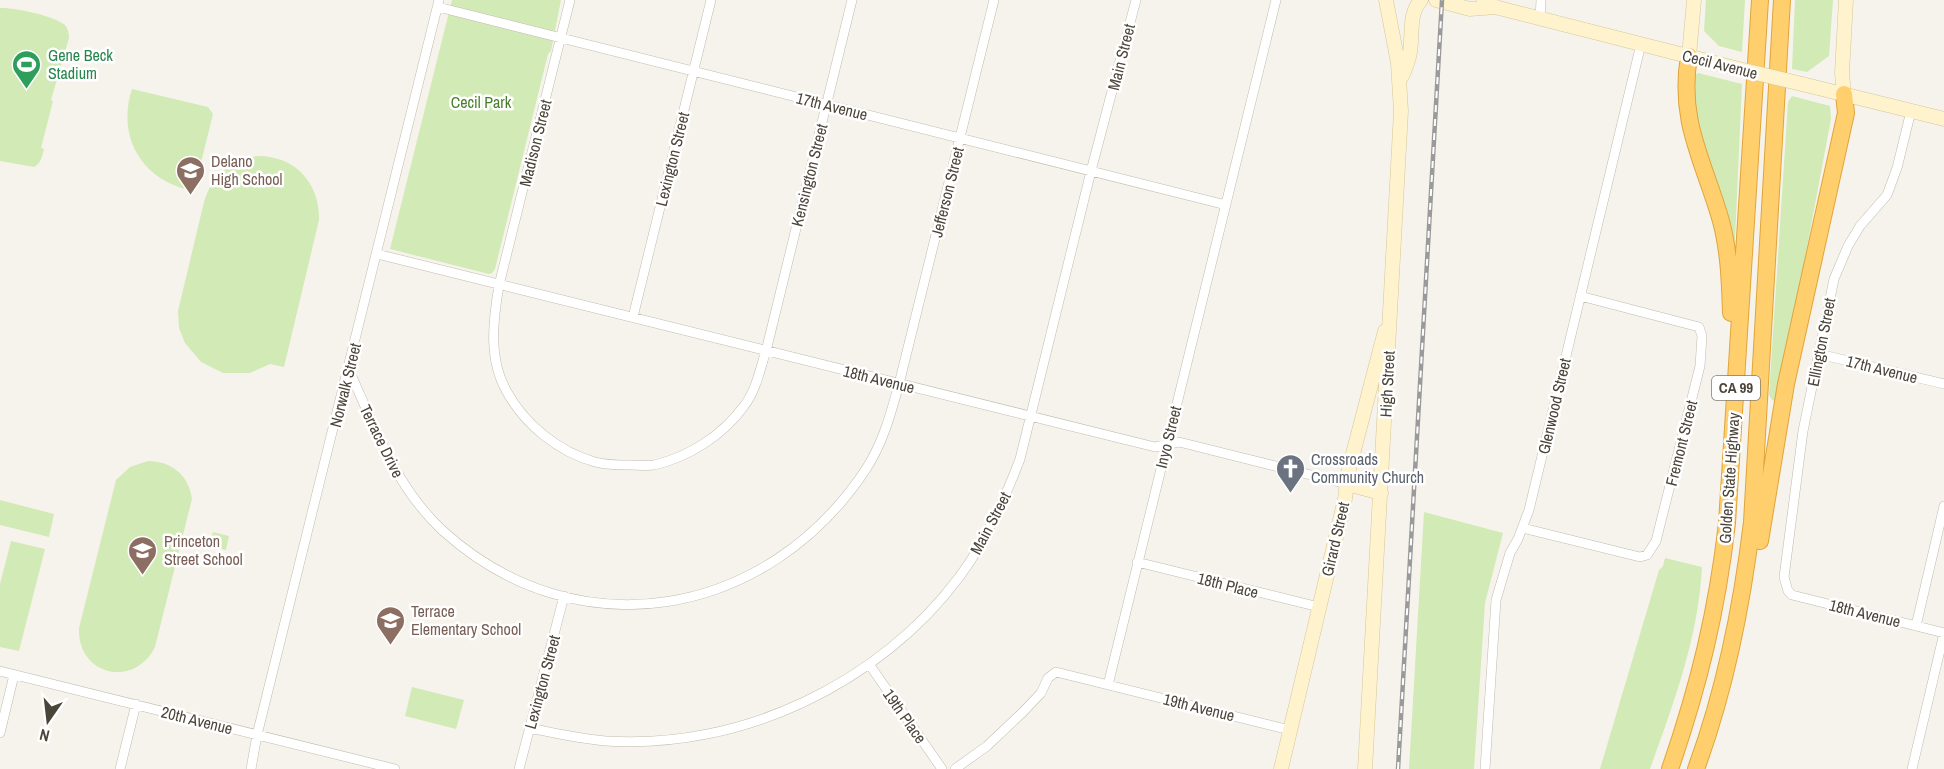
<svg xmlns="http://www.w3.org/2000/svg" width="1944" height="769" font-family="'Archivo Narrow',sans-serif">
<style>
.green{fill:#d2eab5}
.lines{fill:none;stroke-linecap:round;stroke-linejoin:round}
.minor-casing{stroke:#c2bbae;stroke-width:10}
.secondary-casing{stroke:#d6c79b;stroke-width:15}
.motorway-casing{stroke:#e0a43c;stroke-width:18}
.minor{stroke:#fff;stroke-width:9}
.secondary{stroke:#fff3cd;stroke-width:14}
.motorway{stroke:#ffcf6e;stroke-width:16}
.rail-casing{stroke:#9a9a9a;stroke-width:4.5}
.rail{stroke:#fff;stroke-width:2;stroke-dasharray:7;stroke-linecap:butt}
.secondary-bridge-casing{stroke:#d6c79b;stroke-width:15;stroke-linecap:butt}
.secondary-bridge{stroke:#fff3cd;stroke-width:14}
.labels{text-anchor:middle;stroke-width:5;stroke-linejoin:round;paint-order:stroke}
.shield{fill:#fff;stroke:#817c74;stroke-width:1.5}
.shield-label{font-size:15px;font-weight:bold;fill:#4b4439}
.leisure-label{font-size:16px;fill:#27864d;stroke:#fff;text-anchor:start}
.street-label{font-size:16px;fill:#4b4439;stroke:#fff}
.park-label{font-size:16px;fill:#4a7f2a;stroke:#fff}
.education-label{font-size:16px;fill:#785e54;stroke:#fff;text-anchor:start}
.worship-label{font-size:16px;fill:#5b616d;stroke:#fff;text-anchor:start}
</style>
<rect width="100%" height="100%" fill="#f6f3ec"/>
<path class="green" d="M 452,0 L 561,0 L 551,51 L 548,54 L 495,269 L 492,273 L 489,274 L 390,249 Z
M 1706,0 L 1745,0 L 1742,52 L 1719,46 L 1704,31 Z
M 1795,0 L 1833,0 L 1829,56 L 1807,72 L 1792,69 Z
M 0,8 C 13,7 55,16 65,25 C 68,29 69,33 69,38 L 51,100 L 53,101 L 41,148 L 44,149 C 42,157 41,163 34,167 L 0,161 Z
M 1698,73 L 1742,84 L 1734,262 L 1694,129 L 1694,76 Z
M 132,89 L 208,107 L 213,114 L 194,191 C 143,182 116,138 132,89 Z
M 1792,96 L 1830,106 L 1831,119 L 1779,397 L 1773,401 L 1769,395 L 1788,102 Z
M 258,156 C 295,156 320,183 319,220 L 284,367 L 270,364 L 250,373 L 223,373 L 201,362 L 185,343 L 179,328 L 178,311 L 204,202 C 212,175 231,159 258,156 Z
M 148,461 C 171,461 189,475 192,499 L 155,647 C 134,689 77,675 79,628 L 116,480 L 130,467 Z
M 0,500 L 54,514 L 49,537 L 0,525 Z
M 1424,512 L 1503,533 L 1485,603 L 1474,769 L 1409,769 Z
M 213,532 L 229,536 L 226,550 L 209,546 Z
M 11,541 L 45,549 L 19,651 L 0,647 L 0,584 Z
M 1665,558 L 1702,567 C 1698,639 1674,702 1650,769 L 1600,769 L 1659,570 L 1663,566 Z
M 412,687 L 464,700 L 456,729 L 405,716 Z"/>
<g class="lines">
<defs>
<path id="minor" d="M 570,0 L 499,285 C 493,321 488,359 507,392 C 525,425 559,452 595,462 C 606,465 619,465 631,465 C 638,465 647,466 654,465 C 689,457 723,435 744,406 C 756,391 760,369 766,351 L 852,0
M 438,7 L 1226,205
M 1540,18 L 1541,0
M 1911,111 L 1897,168 L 1887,195 L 1860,226 L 1848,246 L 1834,279 L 1803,431 L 1784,577 L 1788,591 L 1792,595 L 1944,633
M 377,254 L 1155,447 L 1179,442 L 1347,484
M 633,317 L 711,0
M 1819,354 L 1944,384
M 349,370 C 375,427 395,486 442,530 C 577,653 768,618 866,469 C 883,443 891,413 899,384 L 994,0
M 1523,528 L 1640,557 L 1647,555 L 1656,541 L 1700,366 L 1702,336 L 1699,327 L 1580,296
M 1137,562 L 1319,607
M 1916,626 L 1944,506
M 869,664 L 942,769
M 0,671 L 395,769
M 1108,685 L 1276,0
M 529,728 C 555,733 580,739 606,741 C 740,750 880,684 960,576 C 986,541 1004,501 1020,459 L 1091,171 L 1136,0
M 0,733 L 14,675
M 120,769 L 136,704
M 251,769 L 257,735 L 439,0
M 519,769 L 564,596
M 955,769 L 987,746 L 1023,712 L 1041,693 L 1048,678 L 1056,672 L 1290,730
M 1485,769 L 1496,600 L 1510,553 L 1518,539 L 1529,510 L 1641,44
M 1912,769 L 1944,633"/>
<path id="secondary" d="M 1436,0 L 1470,9 L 1495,7
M 1484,0 L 1495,7 L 1731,67
M 1689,56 L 1694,0
M 1402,76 C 1405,70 1407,64 1409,57 C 1414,39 1407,15 1421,0
M 1802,84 L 1944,119
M 1844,94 L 1842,73 L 1846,0
M 1347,484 L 1381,493
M 1281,769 L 1345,499 L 1348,473 L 1385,331
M 1365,769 L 1401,111 L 1398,63 L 1386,0"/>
<path id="motorway" d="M 1689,56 C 1678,122 1704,161 1721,221 C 1729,251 1730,282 1731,313
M 1760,541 L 1786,384 L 1846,113 L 1844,94
M 1670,769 C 1699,685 1717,611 1727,523 L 1760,0
M 1696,769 C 1725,690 1742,606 1752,522 L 1782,0"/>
</defs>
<use href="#minor" class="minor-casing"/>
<use href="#secondary" class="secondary-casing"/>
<use href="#motorway" class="motorway-casing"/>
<use href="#minor" class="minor"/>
<use href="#secondary" class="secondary"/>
<use href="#motorway" class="motorway"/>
<defs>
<path id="rail" d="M 1398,769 L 1442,0"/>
</defs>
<use href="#rail" class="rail-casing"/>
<use href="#rail" class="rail"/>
<defs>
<path id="secondary-bridge" d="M 1731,67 L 1802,84"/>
</defs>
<use href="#secondary-bridge" class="secondary-bridge-casing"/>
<use href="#secondary-bridge" class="secondary-bridge"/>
</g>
<defs>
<symbol id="stadium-pin" viewBox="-11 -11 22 30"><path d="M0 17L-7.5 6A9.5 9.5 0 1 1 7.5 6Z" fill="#2e9e5b" stroke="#fff"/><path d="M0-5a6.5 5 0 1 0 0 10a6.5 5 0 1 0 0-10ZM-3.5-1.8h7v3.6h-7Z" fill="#fff"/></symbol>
<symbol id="school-pin" viewBox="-11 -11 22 30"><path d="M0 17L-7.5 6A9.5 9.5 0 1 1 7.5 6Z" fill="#8d6e63" stroke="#fff"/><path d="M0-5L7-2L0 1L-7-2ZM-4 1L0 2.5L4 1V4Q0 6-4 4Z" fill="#fff"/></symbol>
<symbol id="church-pin" viewBox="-11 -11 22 30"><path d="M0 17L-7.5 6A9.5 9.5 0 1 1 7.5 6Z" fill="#6b7280" stroke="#fff"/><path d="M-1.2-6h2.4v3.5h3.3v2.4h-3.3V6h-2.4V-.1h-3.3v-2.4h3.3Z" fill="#fff"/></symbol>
</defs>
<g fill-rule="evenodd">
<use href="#stadium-pin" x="10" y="48" width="33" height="45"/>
<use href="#school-pin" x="174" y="154" width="33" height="45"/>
<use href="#church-pin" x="1274" y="452" width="33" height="45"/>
<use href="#school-pin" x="126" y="534" width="33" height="45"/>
<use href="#school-pin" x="374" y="604" width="33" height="45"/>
</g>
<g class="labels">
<rect class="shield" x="1712" y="376" width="48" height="24" rx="4.5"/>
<g class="shield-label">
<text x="1736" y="393">CA 99</text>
</g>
<g class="leisure-label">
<text x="48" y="61">Gene Beck<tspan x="48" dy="18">Stadium</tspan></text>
</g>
<g class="street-label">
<text transform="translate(1121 57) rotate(-76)" y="6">Main Street</text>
<text transform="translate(1720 64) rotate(14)" y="6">Cecil Avenue</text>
<text transform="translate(832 106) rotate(14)" y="6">17th Avenue</text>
<text transform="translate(535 143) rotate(-76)" y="6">Madison Street</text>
<text transform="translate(672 159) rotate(-76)" y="6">Lexington Street</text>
<text transform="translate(809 175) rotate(-76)" y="6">Kensington Street</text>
<text transform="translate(947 192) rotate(-76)" y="6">Jefferson Street</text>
<text transform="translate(1821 342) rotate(-79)" y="6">Ellington Street</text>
<text transform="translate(1882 369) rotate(14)" y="6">17th Avenue</text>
<text transform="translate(879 379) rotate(14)" y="6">18th Avenue</text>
<text transform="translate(1387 384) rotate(-87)" y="6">High Street</text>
<text transform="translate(345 385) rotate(-76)" y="6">Norwalk Street</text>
<text transform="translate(1554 406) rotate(-77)" y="6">Glenwood Street</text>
<text transform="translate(1168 437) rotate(-76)" y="6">Inyo Street</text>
<text transform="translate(382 441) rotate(64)" y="6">Terrace Drive</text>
<text transform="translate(1681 443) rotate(-76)" y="6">Fremont Street</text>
<text transform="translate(1729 478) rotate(-86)" y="6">Golden State Highway</text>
<text transform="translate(990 523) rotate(-62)" y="6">Main Street</text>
<text transform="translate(1335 539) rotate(-77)" y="6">Girard Street</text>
<text transform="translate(1228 585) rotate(14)" y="6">18th Place</text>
<text transform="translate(1865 613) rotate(14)" y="6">18th Avenue</text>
<text transform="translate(542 682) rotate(-75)" y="6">Lexington Street</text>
<text transform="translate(1199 707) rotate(14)" y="6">19th Avenue</text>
<text transform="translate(905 716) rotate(55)" y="6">19th Place</text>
<text transform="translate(197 720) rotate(14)" y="6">20th Avenue</text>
</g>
<g class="park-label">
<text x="481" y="108">Cecil Park</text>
</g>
<g class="education-label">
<text x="211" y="167">Delano<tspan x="211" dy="18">High School</tspan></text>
<text x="164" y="547">Princeton<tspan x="164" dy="18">Street School</tspan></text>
<text x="411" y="617">Terrace<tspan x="411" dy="18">Elementary School</tspan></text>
</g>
<g class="worship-label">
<text x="1311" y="465">Crossroads<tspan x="1311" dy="18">Community Church</tspan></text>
</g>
</g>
<g transform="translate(48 721) rotate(194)" stroke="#ffffff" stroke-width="4.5" paint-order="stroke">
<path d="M0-4.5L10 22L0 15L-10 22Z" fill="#4b4439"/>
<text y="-9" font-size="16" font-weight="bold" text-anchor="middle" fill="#4b4439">N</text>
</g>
</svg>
